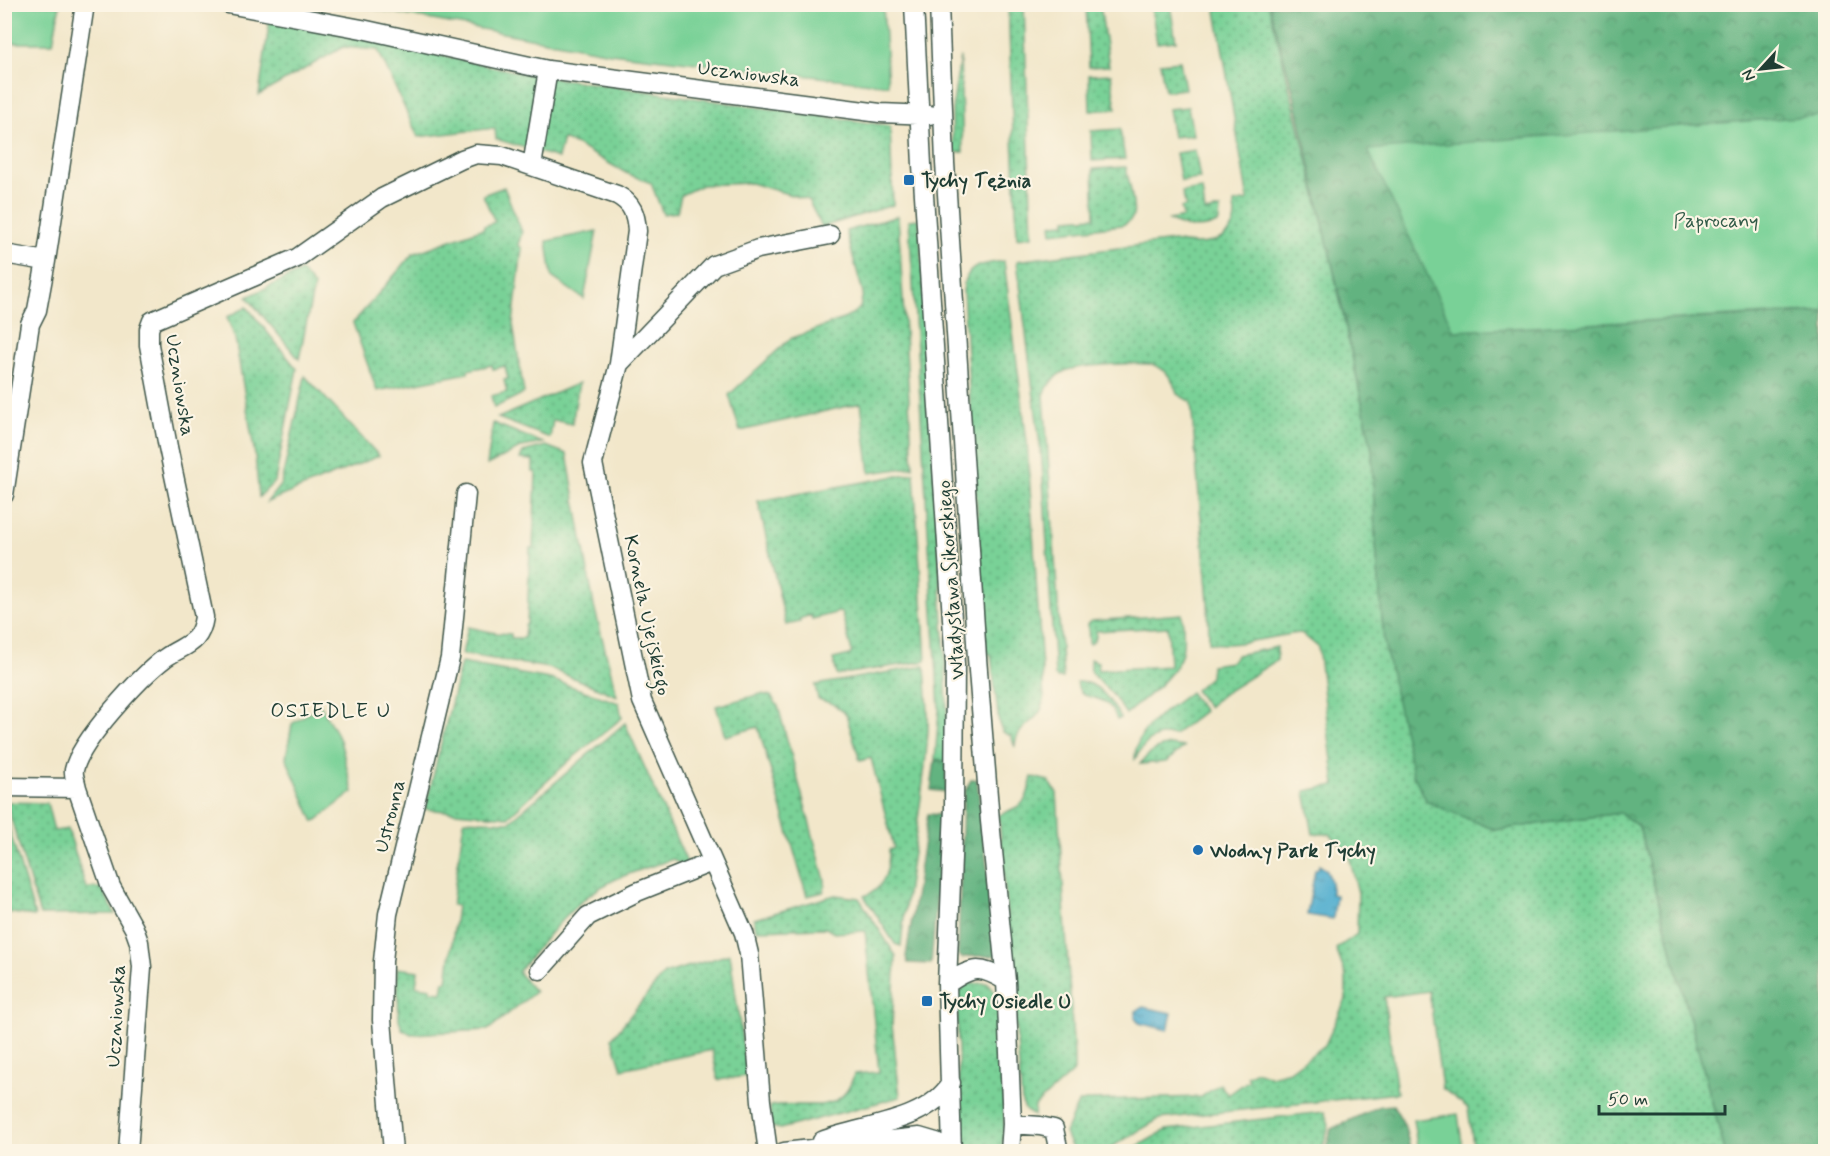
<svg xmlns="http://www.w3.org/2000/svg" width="1830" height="1156" font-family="Mynerve,sans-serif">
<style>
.grass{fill:url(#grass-dots);stroke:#4c8766;stroke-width:1.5}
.forest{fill:url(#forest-crowns);stroke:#40785a;stroke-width:1.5}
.green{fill:#79d197;stroke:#4c8766;stroke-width:1.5}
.water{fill:url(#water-ripples);stroke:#387682;stroke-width:1.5}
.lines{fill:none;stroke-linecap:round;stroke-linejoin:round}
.minor-casing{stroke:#3f564a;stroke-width:21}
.minor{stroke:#fff;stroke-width:18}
.poi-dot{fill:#1f6fb2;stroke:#fcf5e5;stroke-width:2}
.labels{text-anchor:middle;stroke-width:4.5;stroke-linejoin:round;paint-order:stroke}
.street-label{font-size:20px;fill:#1f3d34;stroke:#fcf5e5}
.poi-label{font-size:20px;font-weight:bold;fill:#1f3d34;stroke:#fcf5e5;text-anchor:start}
.park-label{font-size:20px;fill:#315b48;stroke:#fcf5e5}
.neighbourhood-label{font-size:21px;letter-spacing:1.5px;fill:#1f3d34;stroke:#fcf5e5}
</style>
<defs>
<pattern id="grass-dots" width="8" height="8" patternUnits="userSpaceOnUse" patternTransform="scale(1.5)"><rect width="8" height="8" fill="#79d197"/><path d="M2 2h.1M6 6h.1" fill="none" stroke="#63ab7c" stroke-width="1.8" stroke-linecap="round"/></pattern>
<pattern id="forest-crowns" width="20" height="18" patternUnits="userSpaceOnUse" patternTransform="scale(1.5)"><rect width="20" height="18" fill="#62b380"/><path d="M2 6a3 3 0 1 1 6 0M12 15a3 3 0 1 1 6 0" fill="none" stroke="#50936a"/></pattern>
<pattern id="water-ripples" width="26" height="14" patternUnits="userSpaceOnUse" patternTransform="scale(1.5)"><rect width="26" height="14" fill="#51aecf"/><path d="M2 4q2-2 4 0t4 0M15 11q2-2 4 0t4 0" fill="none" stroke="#438fa9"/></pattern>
</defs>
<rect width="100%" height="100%" fill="#fcf5e5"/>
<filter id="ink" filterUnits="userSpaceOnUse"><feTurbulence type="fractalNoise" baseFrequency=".0167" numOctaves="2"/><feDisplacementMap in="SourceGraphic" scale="12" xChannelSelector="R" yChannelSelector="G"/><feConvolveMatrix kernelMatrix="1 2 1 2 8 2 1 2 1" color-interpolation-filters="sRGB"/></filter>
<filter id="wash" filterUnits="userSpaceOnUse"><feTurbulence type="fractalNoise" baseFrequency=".008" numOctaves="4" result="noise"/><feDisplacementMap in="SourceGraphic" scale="24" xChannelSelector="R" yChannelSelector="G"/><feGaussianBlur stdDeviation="1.35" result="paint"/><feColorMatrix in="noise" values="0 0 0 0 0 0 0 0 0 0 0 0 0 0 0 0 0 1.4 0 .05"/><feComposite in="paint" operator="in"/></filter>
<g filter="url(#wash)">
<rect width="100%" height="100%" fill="#f2e7ca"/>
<path class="grass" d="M 1008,5 L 1024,5 L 1032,236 L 1017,238 Z
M 1086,5 L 1100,5 L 1109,66 L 1089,67 Z
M 1151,5 L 1170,5 L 1176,41 L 1157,43 Z
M 1215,5 L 1269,5 L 1326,236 L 1372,449 L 1375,532 L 1384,642 L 1495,830 L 1620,813 L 1639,827 L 1725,1151 L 1474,1151 L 1468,1108 L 1442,1088 L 1429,991 L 1384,997 L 1397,1093 L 1159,1119 L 1108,1149 L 1077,1151 L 1070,1145 L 1065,1133 L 1078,1103 L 1090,1100 L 1201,1097 L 1220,1084 L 1228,1095 L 1249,1080 L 1247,1076 L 1256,1071 L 1270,1076 L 1290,1071 L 1325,1045 L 1346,999 L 1346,976 L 1336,949 L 1357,934 L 1358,893 L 1348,851 L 1330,834 L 1313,834 L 1305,791 L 1335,785 L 1318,647 L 1301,633 C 1275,635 1232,649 1209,642 L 1208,601 L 1191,402 L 1177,394 C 1174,381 1167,370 1154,365 C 1143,361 1075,366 1065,371 C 1054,376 1048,384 1044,395 L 1063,678 L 1057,678 L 1055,676 L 1042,462 L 1017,261 L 1173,241 C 1193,246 1227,247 1234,222 C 1236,216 1234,209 1234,203 L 1248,200 Z
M 270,18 L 527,74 L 890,126 L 893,205 L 822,227 L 808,200 L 751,183 L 702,185 L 681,195 L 677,212 L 663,214 L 651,183 L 626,173 L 577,145 L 563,139 L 558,158 L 496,139 L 495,128 L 418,137 L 378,50 L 343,47 L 259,95 Z
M 960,57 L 963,152 L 953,153 L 952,110 Z
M 1180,61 L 1185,89 L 1165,91 L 1160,63 Z
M 1111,74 L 1116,109 L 1090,111 L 1089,75 Z
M 1188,107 L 1193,135 L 1173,137 L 1168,109 Z
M 1120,129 L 1125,159 L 1092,161 L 1091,131 Z
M 1195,150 L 1200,179 L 1181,181 L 1176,153 Z
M 1126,167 C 1128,179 1136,206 1133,216 C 1131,222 1126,223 1122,225 L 1052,233 L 1051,224 L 1066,223 L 1066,219 L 1095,217 L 1093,169 Z
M 504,187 L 522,232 L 518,245 L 522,248 L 513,324 L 524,393 L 494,408 L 491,396 L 507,392 L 504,380 L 508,379 L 505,366 L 493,369 L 492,365 L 468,370 L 468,373 L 377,391 L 353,323 L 413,254 L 484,228 L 484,226 L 495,222 L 483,195 Z
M 1202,189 L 1205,212 L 1220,209 L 1219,222 C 1203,231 1184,229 1169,220 L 1183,217 L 1181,208 L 1186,206 L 1182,192 Z
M 898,216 L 913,467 L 870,473 L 861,403 L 740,431 L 729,395 L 790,339 L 846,318 L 860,308 L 863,293 L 846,231 Z
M 919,219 L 945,656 L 947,710 L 946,761 L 935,760 L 939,709 L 909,220 Z
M 1004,261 L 1027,442 L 1044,699 C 1042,723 1015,724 1015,747 L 1011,736 L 1003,732 L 999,724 L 991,654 L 986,654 L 963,291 C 965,264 982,264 1004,261 Z
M 301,271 L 314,286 L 299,359 L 247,297 Z
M 247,307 L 297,369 L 275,481 L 259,497 L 255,455 L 235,338 L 227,317 Z
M 305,376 L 379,456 L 267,502 L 281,484 Z
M 579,383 L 572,424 L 553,420 L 550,438 L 498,418 Z
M 493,423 L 543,443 L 522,447 L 487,465 Z
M 546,446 L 567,454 L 594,606 L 617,696 L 549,668 L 462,654 L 468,627 L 496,633 L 511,634 L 511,638 L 524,638 L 525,625 L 527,624 L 530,548 L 533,548 L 536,472 L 533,472 L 533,460 L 520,459 L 523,452 Z
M 914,473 L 926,661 L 837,675 L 833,659 L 850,655 L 852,652 L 842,614 L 839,612 L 812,619 L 811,615 L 799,619 L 800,622 L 786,625 L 758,501 Z
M 1182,614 C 1183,626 1185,640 1182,652 C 1177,676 1143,699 1126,714 L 1112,694 L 1091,673 L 1090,659 L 1098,662 L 1098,670 L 1170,666 L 1168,627 L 1096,631 L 1096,637 L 1092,643 L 1089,644 L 1088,624 L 1092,621 Z
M 1277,647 L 1277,660 L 1223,694 L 1208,707 L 1195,690 L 1210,677 L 1211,665 L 1231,662 L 1237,655 Z
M 461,663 L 550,679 L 619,703 L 622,718 L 569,761 L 508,817 L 425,809 Z
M 925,666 C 926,687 929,709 928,730 C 924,802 907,874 901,946 L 895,944 L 864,896 C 885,890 889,869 889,850 L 894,848 L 871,758 L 860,761 L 846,714 L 833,704 L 818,699 L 815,685 Z
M 1077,682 C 1100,681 1110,701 1121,718 L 1117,720 C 1115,714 1112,707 1106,703 C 1095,694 1079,701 1077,682 Z
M 1190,692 L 1204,711 L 1174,735 C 1153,734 1145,742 1135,759 C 1134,728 1168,710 1190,692 Z
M 761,694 L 771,696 L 778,706 L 825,880 L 825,887 L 823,892 L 807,896 L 758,727 L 725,736 L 716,706 Z
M 625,723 L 688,865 L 684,867 L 673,859 C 653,866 631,872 612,881 C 573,900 545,940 518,972 L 535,992 L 488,1030 L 411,1034 L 402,1029 L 399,1019 L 397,968 L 418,971 L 416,986 L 431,988 L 431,991 L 442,992 L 444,981 L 447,981 L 457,906 L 452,905 L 464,820 L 509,822 Z
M 1170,745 L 1184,747 L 1166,762 L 1140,764 C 1149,753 1156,747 1170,745 Z
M 1032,777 L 1049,781 L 1057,793 L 1074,1057 L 1074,1071 L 1035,1106 L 1034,1116 L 1026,1111 L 1022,1103 L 999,815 C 1025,804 1026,805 1032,777 Z
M 6,802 L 47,803 L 54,831 L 68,829 L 86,888 L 102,888 L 115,914 L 40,915 Z
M 5,815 L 35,916 L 5,912 Z
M 835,895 L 859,898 L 896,956 L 892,1025 L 900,1097 L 780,1129 L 771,1127 L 770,1106 C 804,1100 843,1119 854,1074 L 879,1072 L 865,931 L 834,933 L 826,928 L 756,930 L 754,919 Z
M 730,954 L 747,1076 L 718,1080 L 712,1050 L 622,1069 L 612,1038 L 664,974 Z
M 987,983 L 1000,998 L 1004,1122 L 1002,1151 L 960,1151 L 957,995 L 967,984 Z
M 1324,1112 L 1329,1124 L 1322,1151 L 1129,1151 L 1166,1130 Z"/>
<path class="forest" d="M 1269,5 L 1825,5 L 1825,115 L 1369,151 L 1454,331 L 1825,312 L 1825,1151 L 1725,1151 L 1639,827 L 1620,813 L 1495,830 L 1427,802 L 1413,774 L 1384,642 L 1375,532 L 1372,449 L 1340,298 L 1294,95 Z
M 935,760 L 946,761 L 946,792 L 931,790 Z
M 977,779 L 997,955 C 985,958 974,954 962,958 L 958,954 L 963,802 L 965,791 L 971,780 Z
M 928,814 L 944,815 L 931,964 L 908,963 L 906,957 Z
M 1393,1105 L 1404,1124 L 1411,1151 L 1326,1151 L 1331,1129 L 1380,1106 Z"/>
<path class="green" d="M 5,4 L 60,5 L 53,43 L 5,43 Z
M 352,5 L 883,5 L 888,85 L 610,53 Z
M 1825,115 L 1825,311 L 1454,331 L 1368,150 Z
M 597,231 L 584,299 L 552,277 L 547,241 Z
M 320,705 L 340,740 L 353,792 L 314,822 L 286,758 L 292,724 Z
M 1458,1114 L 1463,1151 L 1418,1151 L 1413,1120 Z"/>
<path class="water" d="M 1319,865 L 1327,870 L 1331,882 L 1331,894 L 1336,895 L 1333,919 L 1307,915 L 1315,870 L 1318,869 Z
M 1143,1007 L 1172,1013 L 1168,1030 L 1139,1023 L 1135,1017 L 1136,1011 Z"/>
</g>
<g filter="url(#ink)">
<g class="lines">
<defs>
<path id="minor" d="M 228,4 L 362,29 L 548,70 L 880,113 L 930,115
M 914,4 L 922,165 L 955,664 L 954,807 L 947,984 L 952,1152
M 939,4 L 945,163 L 977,658 L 990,821 L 1006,981 L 1012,1124 L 1010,1152
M 532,166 L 548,70
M 4,254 L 46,261
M 4,495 L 30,324 L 37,310 L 46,261 L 85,4
M 4,787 L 77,788
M 540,970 L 588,916 L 637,892 L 712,862
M 947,984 C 972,967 979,965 1006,981
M 1012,1124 L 1040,1126 L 1054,1129 L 1059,1152
M 822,1141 C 863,1125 926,1123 951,1083
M 128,1152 L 142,967 L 139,942 L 134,928 L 111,887 L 77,788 C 76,782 73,775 74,770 C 80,741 141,676 165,658 C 185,644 200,645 204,617 L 168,447 L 149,345 L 149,329 L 152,321 L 297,258 L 382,198 L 462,159 L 476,154 L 502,156 L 617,195 C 632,203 636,214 637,231 L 619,364
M 393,1152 L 382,1020 L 383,961 L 388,914 L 450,658 L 466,494
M 768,1152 L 761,1101 L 749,954 L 744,933 L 642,701 L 593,463 L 619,364 L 714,265 L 758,249 L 830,235
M 784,1152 L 919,1137 L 936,1142 L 949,1152"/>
</defs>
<use href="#minor" class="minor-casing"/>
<use href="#minor" class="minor"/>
</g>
</g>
<g class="poi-dot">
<rect x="903" y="174" width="12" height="12" rx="3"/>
<circle cx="1198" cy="850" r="6"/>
<rect x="921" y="995" width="12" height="12" rx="3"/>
</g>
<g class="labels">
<g class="street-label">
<text transform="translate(749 73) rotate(7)" y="7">Uczniowska</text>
<text transform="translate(181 385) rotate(81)" y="7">Uczniowska</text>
<text transform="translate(950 580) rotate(-94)" y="7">Władysława Sikorskiego</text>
<text transform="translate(648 615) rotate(78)" y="7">Kornela Ujejskiego</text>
<text transform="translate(389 816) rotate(-76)" y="7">Ustronna</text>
<text transform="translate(115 1016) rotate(-87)" y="7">Uczniowska</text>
</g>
<g class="poi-label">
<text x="921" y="187">Tychy Tężnia</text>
<text x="1210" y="857">Wodny Park Tychy</text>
<text x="939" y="1008">Tychy Osiedle U</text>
</g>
<g class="park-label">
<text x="1716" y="227">Paprocany</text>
</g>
<g class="neighbourhood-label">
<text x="331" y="717">OSIEDLE U</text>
</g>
</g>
<rect width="1830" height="1156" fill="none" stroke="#fcf5e5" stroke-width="24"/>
<g transform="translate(1761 69) rotate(243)" stroke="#fcf5e5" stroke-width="4.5" paint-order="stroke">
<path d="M0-4.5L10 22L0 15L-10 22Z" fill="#1f3d34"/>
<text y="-9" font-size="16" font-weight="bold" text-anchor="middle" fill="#1f3d34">N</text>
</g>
<path d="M1599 1105v9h126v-9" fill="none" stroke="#1f3d34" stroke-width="3"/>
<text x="1608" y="1105" font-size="18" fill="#1f3d34" stroke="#fcf5e5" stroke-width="4.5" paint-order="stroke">50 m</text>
</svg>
